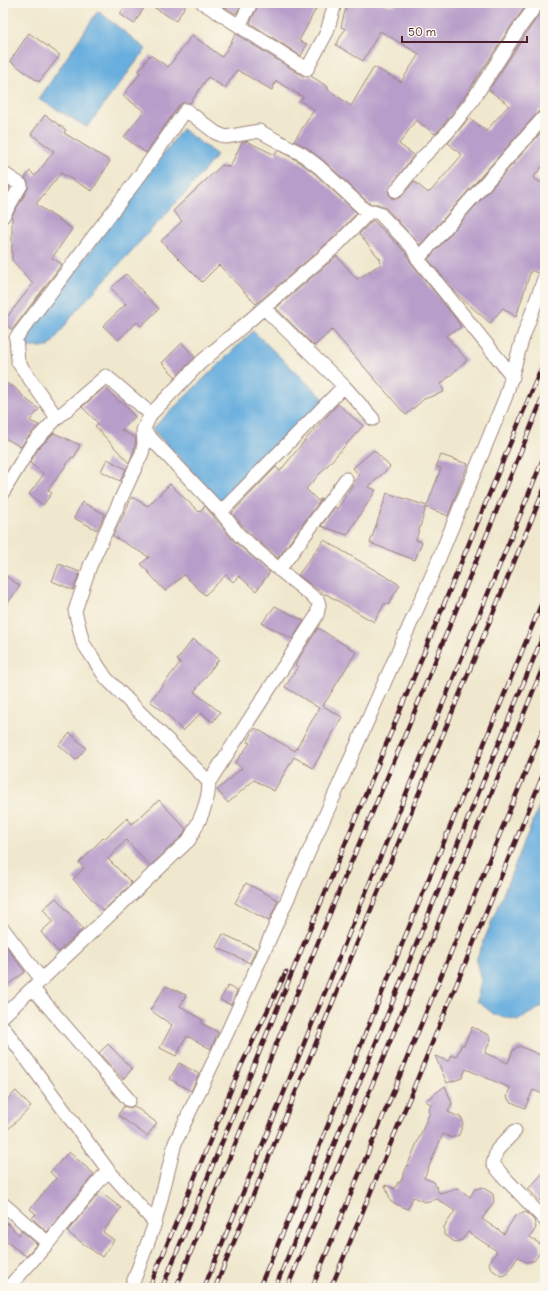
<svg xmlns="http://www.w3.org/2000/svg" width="548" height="1291" font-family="Delius,sans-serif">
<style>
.water{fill:#67aede;stroke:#586684}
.building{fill:#b79dc9}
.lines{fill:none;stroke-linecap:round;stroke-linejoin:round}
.street-casing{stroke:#9d847c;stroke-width:15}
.street{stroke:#fff;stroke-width:13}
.rail-casing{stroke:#4a1f2b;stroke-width:4.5}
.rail{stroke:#fbf7ec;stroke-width:3;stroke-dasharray:9;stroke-linecap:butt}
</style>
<rect width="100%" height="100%" fill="#fbf7ec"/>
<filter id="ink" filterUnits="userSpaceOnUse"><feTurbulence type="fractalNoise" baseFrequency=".025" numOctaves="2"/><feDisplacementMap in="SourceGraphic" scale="8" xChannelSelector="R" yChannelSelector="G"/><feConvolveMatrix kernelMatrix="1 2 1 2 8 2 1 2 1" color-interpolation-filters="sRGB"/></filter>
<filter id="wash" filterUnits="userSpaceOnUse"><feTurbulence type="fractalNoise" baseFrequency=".012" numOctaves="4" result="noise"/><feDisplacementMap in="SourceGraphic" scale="16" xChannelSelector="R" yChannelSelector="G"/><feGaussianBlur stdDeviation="0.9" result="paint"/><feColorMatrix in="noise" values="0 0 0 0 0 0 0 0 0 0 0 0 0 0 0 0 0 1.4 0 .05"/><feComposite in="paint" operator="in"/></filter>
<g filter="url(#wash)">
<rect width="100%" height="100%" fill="#f0e8ce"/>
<path class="water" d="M 98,11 L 146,49 L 87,127 L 39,99 Z
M 182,129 L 217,155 L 186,192 L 76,311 L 49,347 L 24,347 L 20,339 L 95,245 Z
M 253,331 L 329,404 L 224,506 L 152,429 Z
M 545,792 L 545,1005 L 518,1020 L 495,1015 L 477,1001 L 481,980 L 476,960 Z"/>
<g id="blocks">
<path class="building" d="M 127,3 L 147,3 L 134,24 L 120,14 Z
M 147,3 L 187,3 L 176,21 Z
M 218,3 L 242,3 L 236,14 Z
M 259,3 L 319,3 L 299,41 L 307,44 L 301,56 L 250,23 Z
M 347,3 L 382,3 L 394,6 L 396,3 L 528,3 L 511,26 L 465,96 L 441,128 L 435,134 L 416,120 L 399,144 L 414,155 L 388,190 L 389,194 L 391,198 L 395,199 L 402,196 L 414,181 L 428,193 L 429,191 L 430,192 L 462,155 L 448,143 L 469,118 L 486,131 L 509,105 L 489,90 L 525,35 L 545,6 L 545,108 L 539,111 L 420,245 L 386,208 L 378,204 L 370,204 L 324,161 L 307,148 L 294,141 L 314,110 L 300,101 L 303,97 L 276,81 L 272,90 L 237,70 L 225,88 L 208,77 L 190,103 L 183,103 L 179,105 L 146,153 L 124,137 L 144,111 L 123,96 L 140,73 L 138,72 L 150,55 L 168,67 L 192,35 L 222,57 L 236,34 L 303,76 L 307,77 L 312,75 L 311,76 L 328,87 L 327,89 L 351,106 L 374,67 L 401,82 L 419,54 L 380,31 L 363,61 L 336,45 L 345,29 L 341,27 Z
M 29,33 L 60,55 L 39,82 L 10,61 Z
M 45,115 L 66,130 L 64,133 L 110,161 L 92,191 L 61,173 L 36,204 L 72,229 L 52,258 L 62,264 L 12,330 L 3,322 L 33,284 L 12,260 L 12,216 L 28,189 L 28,182 L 25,178 L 30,171 L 35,176 L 54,151 L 31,134 Z
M 545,128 L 545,163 L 533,178 L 545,185 L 545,261 L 542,269 L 537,273 L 531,270 L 516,317 L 503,308 L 490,323 L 458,295 L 428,259 Z
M 246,141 L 275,155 L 278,150 L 298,161 L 314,173 L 357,213 L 332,239 L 256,304 L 219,265 L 202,282 L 161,241 L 182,221 L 173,211 L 222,165 L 230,167 L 242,142 Z
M 3,183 L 10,187 L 3,200 Z
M 373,220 L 405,252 L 412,264 L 453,315 L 461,327 L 446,336 L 467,360 L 441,384 L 444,392 L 424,399 L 406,415 L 332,330 L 314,346 L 276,308 L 337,256 L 357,279 L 381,264 L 379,261 L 381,260 L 359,234 Z
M 126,274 L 159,309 L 141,326 L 137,322 L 118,340 L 103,326 L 126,304 L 111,288 Z
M 182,343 L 195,357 L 176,377 L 162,363 Z
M 3,379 L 11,387 L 13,386 L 26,399 L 39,409 L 30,421 L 39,425 L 26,439 L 21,447 L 3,437 Z
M 105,387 L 120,403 L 122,402 L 135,417 L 121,430 L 136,438 L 134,450 L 129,463 L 95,426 L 98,423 L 82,407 Z
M 338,404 L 363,426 L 306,489 L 318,501 L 322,498 L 278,558 L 245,529 L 232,513 L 276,467 L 280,471 L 306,439 Z
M 54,433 L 80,445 L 74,458 L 72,457 L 48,490 L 52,493 L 43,505 L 29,494 L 44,474 L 30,463 L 38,449 Z
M 374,450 L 390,467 L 368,487 L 376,490 L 347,535 L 321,526 L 335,507 L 337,509 L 359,475 L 353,468 Z
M 441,455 L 468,464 L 448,516 L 426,507 L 416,540 L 422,542 L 415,560 L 370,543 L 387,493 L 427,506 L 441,468 L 436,467 Z
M 107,459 L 126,469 L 120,481 L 101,471 Z
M 170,484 L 199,512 L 205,506 L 234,541 L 270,572 L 256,591 L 239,576 L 233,582 L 226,575 L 205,595 L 184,575 L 165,591 L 141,564 L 149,557 L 113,536 L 132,497 L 148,506 Z
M 82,502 L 105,514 L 97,530 L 74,518 Z
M 324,540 L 400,585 L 388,605 L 385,603 L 374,622 L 326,594 L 325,595 L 298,575 Z
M 59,564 L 80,572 L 73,590 L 52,581 Z
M 3,574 L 20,586 L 3,609 Z
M 275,606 L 304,621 L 292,639 L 262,623 Z
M 318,628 L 356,652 L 323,706 L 342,717 L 313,768 L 294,757 L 274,791 L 254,780 L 228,803 L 217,790 L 242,768 L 235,763 L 250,743 L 247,742 L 255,728 L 295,751 L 319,708 L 285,687 L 298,667 L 295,665 Z
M 193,639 L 219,659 L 194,692 L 220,712 L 213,722 L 201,713 L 183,731 L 164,712 L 150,701 L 180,663 L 177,660 Z
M 70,733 L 86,748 L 76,760 L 59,745 Z
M 159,800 L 186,829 L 183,835 L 150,866 L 126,840 L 108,859 L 132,883 L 103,911 L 73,879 L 84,868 L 79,863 L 103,838 L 104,839 L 127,818 L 132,824 Z
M 246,883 L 278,900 L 269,921 L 235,903 Z
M 56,898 L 83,929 L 58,952 L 41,932 L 53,921 L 43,909 Z
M 223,934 L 256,949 L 250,963 L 216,947 Z
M 3,942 L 25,972 L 3,988 Z
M 166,986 L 186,995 L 180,1006 L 203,1020 L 201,1023 L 218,1032 L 211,1049 L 187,1036 L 176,1056 L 160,1048 L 172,1025 L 150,1010 Z
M 228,986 L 237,991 L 231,1005 L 220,1000 Z
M 472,1027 L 489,1035 L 491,1039 L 485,1053 L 508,1063 L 513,1050 L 519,1046 L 545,1057 L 545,1095 L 533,1090 L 525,1108 L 509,1101 L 507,1096 L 510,1088 L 466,1069 L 462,1078 L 447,1083 L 435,1056 L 448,1061 L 451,1055 L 456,1057 L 462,1044 L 464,1045 Z
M 108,1044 L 132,1069 L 123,1079 L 99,1053 Z
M 179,1063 L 199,1074 L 191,1091 L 170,1079 Z
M 445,1086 L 452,1103 L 448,1112 L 462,1118 L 463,1124 L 459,1135 L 452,1138 L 443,1134 L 424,1178 L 434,1182 L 439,1193 L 458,1188 L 470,1197 L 475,1189 L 482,1187 L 493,1194 L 494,1202 L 482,1219 L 504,1234 L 515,1216 L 526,1212 L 534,1220 L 536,1228 L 530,1237 L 540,1244 L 541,1251 L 534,1261 L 526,1262 L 518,1257 L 507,1274 L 501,1276 L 491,1269 L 489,1263 L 497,1251 L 468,1232 L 462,1240 L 455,1242 L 444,1235 L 444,1227 L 455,1211 L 437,1199 L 425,1202 L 413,1197 L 408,1209 L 391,1202 L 385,1185 L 395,1189 L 398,1182 L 400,1183 L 430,1112 L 428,1111 L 431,1104 L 425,1101 Z
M 16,1091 L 31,1107 L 3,1134 L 3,1103 Z
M 124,1106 L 130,1108 L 134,1106 L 157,1123 L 147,1136 L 118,1115 Z
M 69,1152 L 94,1174 L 47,1232 L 32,1218 L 36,1214 L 30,1209 L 56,1178 L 50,1172 Z
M 545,1171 L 545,1206 L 528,1189 Z
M 100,1192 L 121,1208 L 103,1232 L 114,1240 L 102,1257 L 67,1232 Z
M 3,1219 L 19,1235 L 22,1231 L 37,1244 L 26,1256 L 3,1239 Z"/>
</g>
</g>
<g filter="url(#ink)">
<use href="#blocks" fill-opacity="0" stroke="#9d847c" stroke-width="1"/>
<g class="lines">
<defs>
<path id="street" d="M 203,3 L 307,69 L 327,32 L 335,3
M 239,26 L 251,3
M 3,173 L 21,185 L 3,216
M 396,191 L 421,159 L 447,133 L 472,101 L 518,30 L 538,3
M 418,259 L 513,377
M 264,308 L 344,386 L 373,419
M 57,418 L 106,376 L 151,414
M 143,430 L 221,512 L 239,535 L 271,563 L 318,601 L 319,605 L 317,615 L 209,782
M 3,492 L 32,444 L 57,418 L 18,362 L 16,338 L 141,174 L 186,110 L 216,133 L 226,137 L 259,131 L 302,154 L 319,167 L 368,213
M 221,512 L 344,386
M 279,570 L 346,479
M 3,929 L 42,980
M 33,989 L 129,1100
M 3,1016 L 189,840 C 199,822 209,803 209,782 L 106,678 L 83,643 L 75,611 L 90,566 L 142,453 L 144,444 L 143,430 L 151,414 L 200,363 L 337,245 L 368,213 L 374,211 L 380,214 L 412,247 L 418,259 L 545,116
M 3,1027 L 108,1170 L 48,1243 L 8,1288
M 515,1131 L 497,1150 L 493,1164 L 504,1177 L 545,1220
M 108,1170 L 155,1223
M 3,1204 L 48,1243
M 131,1288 L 155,1223 L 175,1143 L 227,1033 L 339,785 L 433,573 L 506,396 L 522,340 L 545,276"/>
</defs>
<use href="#street" class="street-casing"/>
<use href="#street" class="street"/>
<defs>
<path id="rail" d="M 149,1288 L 240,1068 L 286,972
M 162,1288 L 545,359
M 176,1288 L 342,884 L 403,740 L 545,392
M 204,1288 L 545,454
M 215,1288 L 545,487
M 259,1288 L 303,1186 L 545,595
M 275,1288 L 545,631
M 287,1288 L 380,1066 L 545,662
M 312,1288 L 545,725
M 331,1288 L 545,770"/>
</defs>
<use href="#rail" class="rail-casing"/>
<use href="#rail" class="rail"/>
</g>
</g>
<rect width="548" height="1291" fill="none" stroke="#fbf7ec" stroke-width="16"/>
<path d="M402 36v6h125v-6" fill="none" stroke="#4a1f2b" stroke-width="2"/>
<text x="408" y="36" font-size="12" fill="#4a1f2b" stroke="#fbf7ec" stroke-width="3" paint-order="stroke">50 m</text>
</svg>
